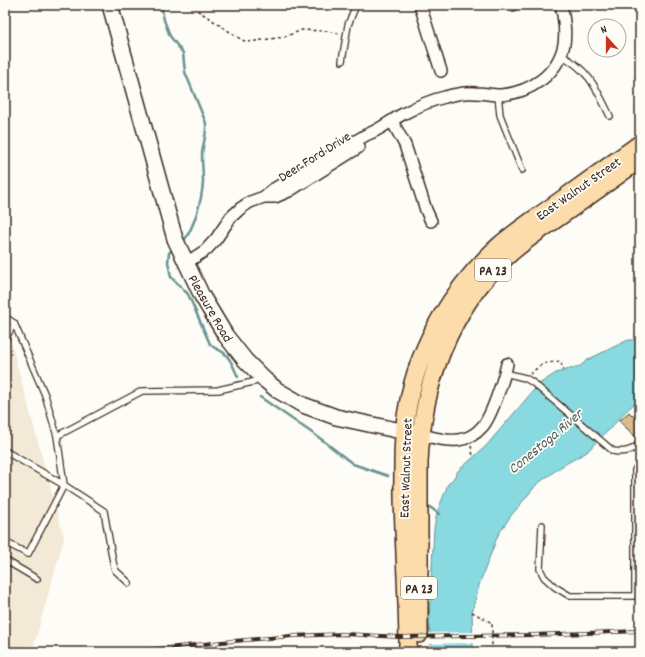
<svg xmlns="http://www.w3.org/2000/svg" width="645" height="657" font-family="Dekko,sans-serif">
<style>
.built{fill:#f2e9d7}
.water{fill:#88d9e0;stroke:#699392}
.pier{fill:#fdfcf7}
.lines{fill:none;stroke-linecap:round;stroke-linejoin:round}
.stream{stroke:#699392;stroke-width:2.5}
.building{fill:#d7bd8d;stroke:#3b2a1e}
.lane-casing{stroke:#3b2a1e;stroke-width:8}
.street-casing{stroke:#3b2a1e;stroke-width:14}
.secondary-casing{stroke:#3b2a1e;stroke-width:18}
.primary-casing{stroke:#3b2a1e;stroke-width:20}
.path{stroke:#3b2a1e;stroke-width:1.5;stroke-dasharray:3 3;stroke-linecap:butt}
.lane{stroke:#fdfcf7;stroke-width:5.5}
.street{stroke:#fdfcf7;stroke-width:11}
.secondary{stroke:#fdfcf7;stroke-width:15}
.primary{stroke:#fddcac;stroke-width:17}
.rail-casing{stroke:#3b2a1e;stroke-width:4}
.rail{stroke:#fdfcf7;stroke-width:2.5;stroke-dasharray:8;stroke-linecap:butt}
.labels{text-anchor:middle;stroke-width:3.5;stroke-linejoin:round;paint-order:stroke}
.shield{fill:#fdfcf7;stroke:#75695f;stroke-width:1}
.shield-label{font-size:13px;font-weight:bold;fill:#3b2a1e}
.street-label{font-size:14px;fill:#3b2a1e;stroke:#fdfcf7}
.water-label{font-size:15px;font-style:italic;fill:#525f58;stroke:#fdfcf7}
</style>
<rect width="100%" height="100%" fill="#fdfcf7"/>
<filter id="ink" filterUnits="userSpaceOnUse"><feTurbulence type="fractalNoise" baseFrequency=".025" numOctaves="2"/><feDisplacementMap in="SourceGraphic" scale="8" xChannelSelector="R" yChannelSelector="G"/><feConvolveMatrix kernelMatrix="1 2 1 2 8 2 1 2 1" color-interpolation-filters="sRGB"/></filter>
<g filter="url(#ink)">
<path class="built" d="M 5,330 L 8,331 L 64,538 L 34,645 L 5,650 Z"/>
<path class="water" d="M 640,335 L 640,399 L 626,411 L 610,429 L 600,438 L 587,452 L 562,466 L 537,484 L 510,517 L 498,535 L 480,582 L 472,612 L 473,646 L 476,652 L 431,652 L 429,621 L 434,528 L 437,513 L 448,484 L 453,479 L 458,471 L 486,446 L 539,384 L 556,373 L 580,366 L 589,359 L 628,340 L 632,340 Z"/>
<path class="pier" d="M 474,632 L 474,643 L 428,644 L 428,633 Z"/>
<g class="lines">
<path class="stream" d="M 161,5 L 164,20 L 170,36 L 183,53 L 185,72 L 206,123 C 207,134 203,143 202,154 C 202,163 203,172 203,182 C 202,200 194,228 183,242
M 173,249 L 169,253 L 168,262 L 171,277 L 188,294 L 210,344 C 214,349 219,349 224,353 C 231,358 234,369 238,377
M 260,397 L 321,439 L 353,464 L 388,476
M 426,504 L 439,514"/>
</g>
<path class="building" d="M 629,412 L 634,417 L 636,416 L 640,420 L 640,439 L 638,439 L 619,421 Z"/>
<g class="lines">
<defs>
<path id="lane" d="M 561,55 C 590,71 596,88 610,116
M 342,61 L 348,25 L 356,5
M 498,95 L 500,115 L 522,170
M 5,317 L 14,323 L 45,395 L 57,436 L 64,485 L 28,554 L 5,542
M 5,340 L 14,323
M 505,373 L 525,378 L 532,382 L 613,451 C 623,453 633,451 640,443
M 57,436 L 142,391 L 218,390 L 253,382 L 260,376
M 5,451 L 64,485 L 104,511 L 113,562 L 115,570 L 129,583
M 542,525 L 540,569 L 544,577 L 555,587 L 570,596 L 640,596
M 5,560 L 37,579
M 635,596 L 635,470 L 640,464"/>
<path id="street" d="M 420,5 L 441,71
M 510,5 L 512,5
M 392,121 L 405,145 L 426,210 L 431,221
M 264,197 L 272,190 L 366,135 C 380,130 390,121 403,114 C 416,107 431,100 445,97 C 455,94 466,92 475,93 C 483,93 492,95 500,95 C 529,93 558,75 564,44 C 566,31 564,18 561,5
M 186,263 L 206,250 L 216,239 L 231,217 L 241,208 L 250,202 L 264,197 L 275,197 L 289,191 L 359,147
M 421,435 C 433,437 446,442 458,440 C 467,439 476,434 482,427 C 491,418 504,378 507,364"/>
<path id="secondary" d="M 110,5 L 175,239 L 202,296 L 226,336 L 245,360 L 265,380 L 277,390 L 303,405 L 336,417 L 415,434"/>
<path id="primary" d="M 419,634 L 419,463 C 422,385 449,309 507,256 C 522,242 539,231 556,219 C 584,199 612,180 640,159
M 408,652 C 408,600 404,548 403,496 C 403,466 402,435 408,405 C 419,344 453,288 499,246 C 516,231 535,219 553,206 C 582,185 611,165 640,144"/>
</defs>
<use href="#lane" class="lane-casing"/>
<use href="#street" class="street-casing"/>
<use href="#secondary" class="secondary-casing"/>
<use href="#primary" class="primary-casing"/>
<path class="path" d="M 195,5 L 197,10 L 242,40 L 248,42 L 284,37 L 302,30 L 328,31 L 340,34
M 530,374 L 542,364 L 560,361 L 564,370
M 471,446 L 473,456
M 472,612 L 492,623 L 492,649 L 485,652"/>
<use href="#lane" class="lane"/>
<use href="#street" class="street"/>
<use href="#secondary" class="secondary"/>
<use href="#primary" class="primary"/>
<defs>
<path id="rail" d="M 132,652 L 222,642 L 292,636 L 345,634 L 400,637 L 533,635 L 640,631"/>
</defs>
<use href="#rail" class="rail-casing"/>
<use href="#rail" class="rail"/>
</g>
</g>
<g class="labels">
<g class="shield">
<rect x="475" y="259" width="36" height="22" rx="3"/>
<rect x="401" y="577" width="36" height="22" rx="3"/>
</g>
<g class="shield-label">
<text x="493" y="275">PA 23</text>
<text x="419" y="593">PA 23</text>
</g>
<g class="street-label">
<text transform="translate(314 156) rotate(-32)" y="5">Deer Ford Drive</text>
<text transform="translate(578 188) rotate(-35)" y="5">East Walnut Street</text>
<text transform="translate(211 308) rotate(60)" y="5">Pleasure Road</text>
<text transform="translate(405 468) rotate(-88)" y="5">East Walnut Street</text>
</g>
<g class="water-label">
<text transform="translate(545 441) rotate(-40)" y="5">Conestoga River</text>
</g>
</g>
<rect width="645" height="657" fill="none" stroke="#fdfcf7" stroke-width="20"/>
<rect x="10" y="10" width="625" height="637" fill="none" stroke="#3b2a1e" stroke-width="1.5" filter="url(#ink)"/>
<g transform="translate(607 38) rotate(339)"><circle r="19" fill="#fdfcf7" stroke="#afa8a0"/>
<path d="M0-3L7 15L0 10L-7 15Z" fill="#c8321e"/>
<text y="-6" font-size="11" font-weight="bold" text-anchor="middle" fill="#3b2a1e">N</text>
</g>
</svg>
